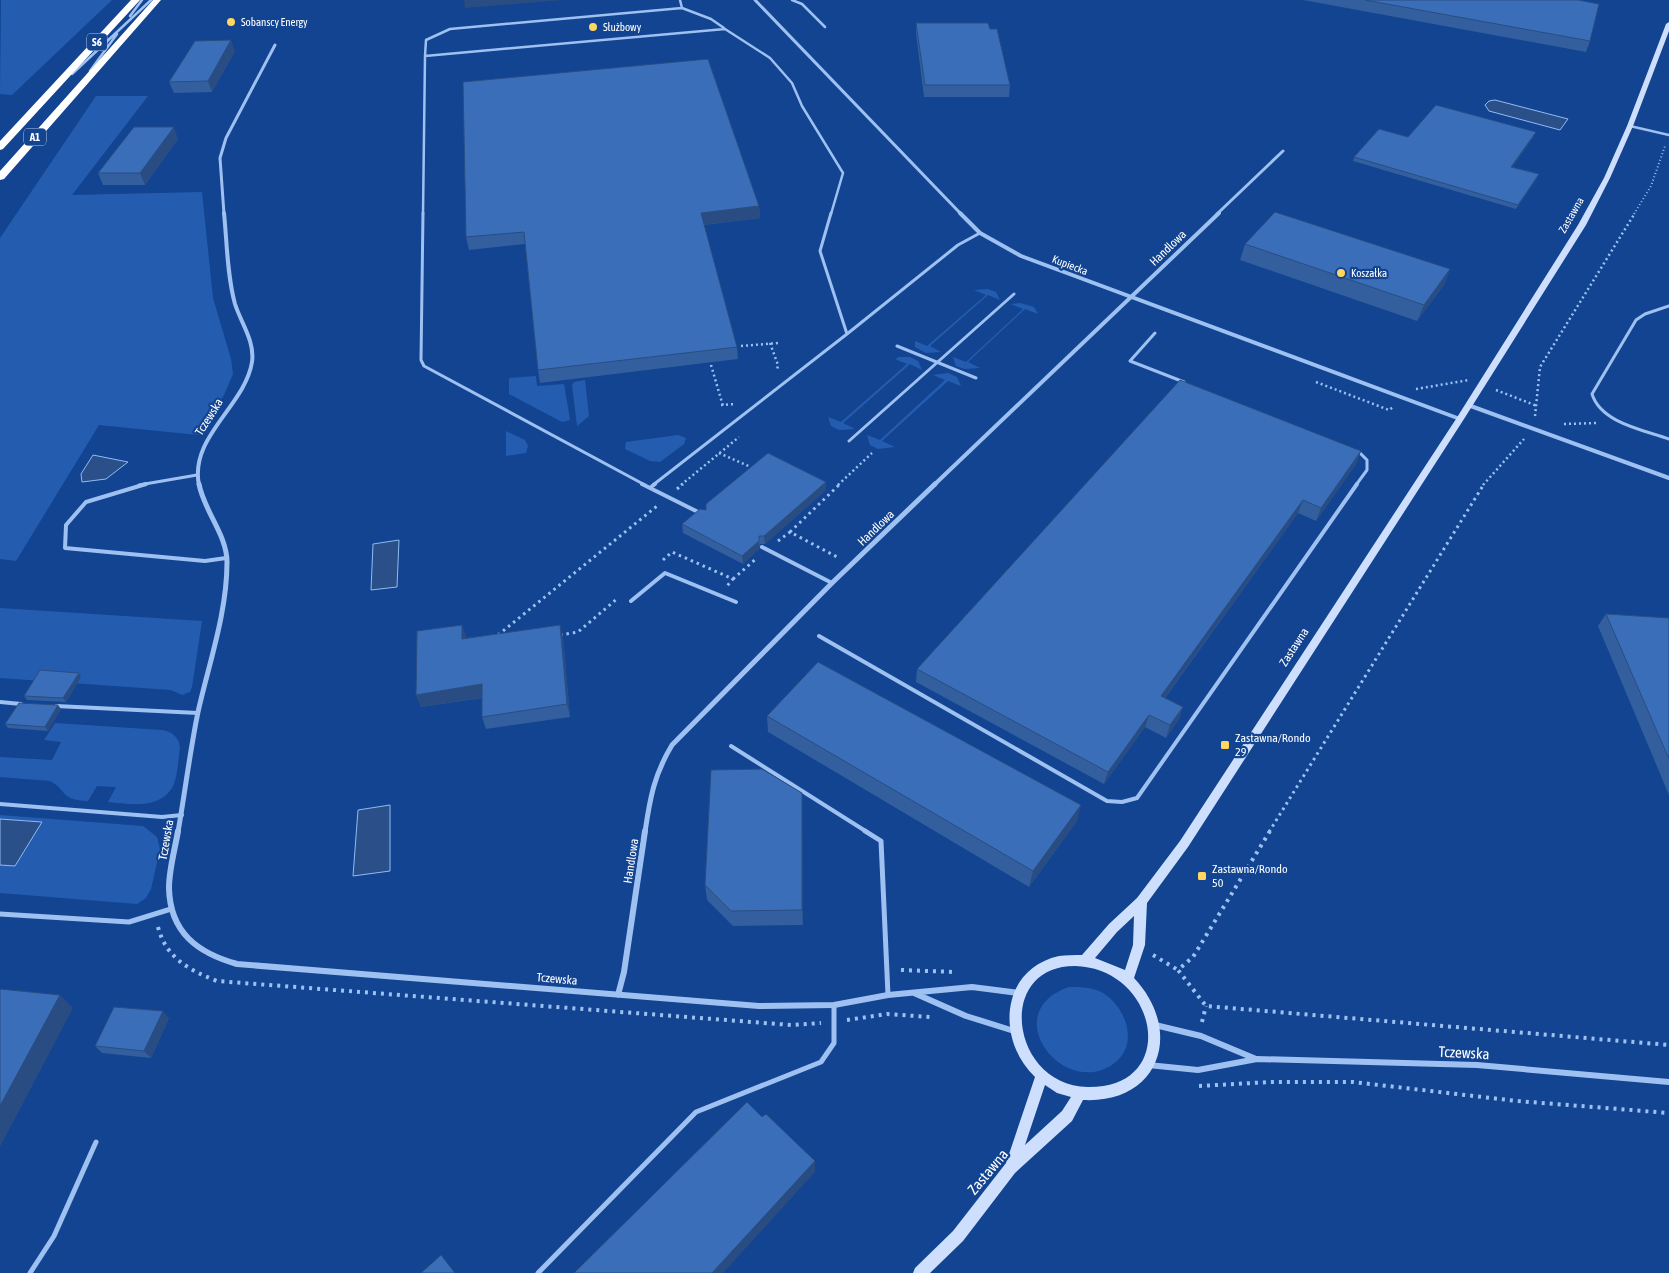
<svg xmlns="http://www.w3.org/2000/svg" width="1669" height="1273" font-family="'Asap Condensed',sans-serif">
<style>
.green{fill:#245db0}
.water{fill:#2b5089;stroke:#8fbbf5}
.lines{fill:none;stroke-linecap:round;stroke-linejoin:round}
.path-far3{stroke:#9ec1f2;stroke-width:2;stroke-dasharray:1 2.5;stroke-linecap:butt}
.path-far2{stroke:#9ec1f2;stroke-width:2.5;stroke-dasharray:2 3;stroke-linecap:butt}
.path-far1{stroke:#9ec1f2;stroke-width:3;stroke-dasharray:2.5 4;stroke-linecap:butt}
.path{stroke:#9ec1f2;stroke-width:4;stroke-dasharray:3 5;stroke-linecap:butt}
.service-far3{stroke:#9ec1f2;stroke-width:2.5}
.service-far2{stroke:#9ec1f2;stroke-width:3}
.service-far1{stroke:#9ec1f2;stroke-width:4}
.service{stroke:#9ec1f2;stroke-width:5}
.minor-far3{stroke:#9ec1f2;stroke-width:3}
.minor-far2{stroke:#9ec1f2;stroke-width:4}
.minor-far1{stroke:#9ec1f2;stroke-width:5}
.minor{stroke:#9ec1f2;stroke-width:6}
.secondary{fill:#cddffc;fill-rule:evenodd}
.motorway{fill:#fff;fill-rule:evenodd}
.wall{fill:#335f9f}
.shaded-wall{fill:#294d82}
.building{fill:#3b6eb9;stroke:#294d82}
.poi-dot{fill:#ffd75f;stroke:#124491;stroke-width:2}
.labels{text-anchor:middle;stroke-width:4.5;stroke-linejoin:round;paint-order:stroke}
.far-poi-label{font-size:11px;fill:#fff;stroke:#124491;text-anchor:start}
.shield{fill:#124491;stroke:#b8c7de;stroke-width:1}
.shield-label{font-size:11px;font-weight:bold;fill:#fff}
.far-street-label{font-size:11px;fill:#fff;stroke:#124491}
.street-label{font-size:12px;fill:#fff;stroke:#124491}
.poi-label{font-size:12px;fill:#fff;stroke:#124491;text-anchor:start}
.near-street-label{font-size:15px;fill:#fff;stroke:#124491}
</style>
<rect width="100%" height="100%" fill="#124491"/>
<path class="green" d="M 1,0 L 112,0 L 12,95 L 0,94 Z
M 96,96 L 148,96 L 72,195 L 202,192 L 213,298 L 231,359 L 233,374 L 224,395 L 198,435 L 99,425 L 16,561 L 0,559 L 0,238 Z
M 988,289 L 996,292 L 1000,300 L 988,295 L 930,346 L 941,352 L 926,353 L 915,347 L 915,341 L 927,346 L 986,295 L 974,290 Z
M 1020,303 L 1034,307 L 1038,314 L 1025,309 L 968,362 L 980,368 L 965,369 L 956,366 L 953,357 L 966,362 L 1023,309 L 1011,304 Z
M 899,357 L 910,357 L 918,361 L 922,370 L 910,364 L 843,423 L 855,429 L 839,430 L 831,426 L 828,417 L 841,422 L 907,364 L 895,359 Z
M 948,373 L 957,377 L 961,386 L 948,381 L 882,441 L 895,447 L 878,449 L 870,445 L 867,435 L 880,440 L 945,380 L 933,375 Z
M 536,376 L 537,386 L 564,384 L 570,420 L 562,422 L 509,394 L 509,378 Z
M 585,380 L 589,416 L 577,426 L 572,385 L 574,382 Z
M 506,431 L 525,440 L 528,446 L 526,453 L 506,456 Z
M 678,435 L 686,438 L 684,444 L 660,462 L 650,461 L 625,449 L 626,442 Z
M 0,608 L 202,621 L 192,687 L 190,692 L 182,695 L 171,690 L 0,678 Z
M 55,723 L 162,730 C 172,732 178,736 180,747 C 178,759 178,776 173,786 C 160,810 130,804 108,802 L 116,787 L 97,786 L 88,801 C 59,800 68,790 50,781 L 0,777 L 0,757 L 52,760 L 61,742 L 44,740 Z
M 0,815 L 143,826 L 157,837 L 160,849 L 151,889 L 146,898 L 137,904 L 0,893 L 0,865 L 15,866 L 42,822 L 0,819 Z
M 1069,987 C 1079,987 1089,987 1099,991 C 1123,1002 1140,1040 1117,1061 C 1067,1104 994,1013 1069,987 Z"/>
<path class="water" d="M 1495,100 L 1568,119 L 1560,130 L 1489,111 L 1485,105 L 1489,101 Z
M 93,455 L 128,462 L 106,479 L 82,482 L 81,474 Z
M 399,540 L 397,587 L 371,590 L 373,544 Z
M 390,805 L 390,871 L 353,876 L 358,810 Z
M 0,819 L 42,822 L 15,866 L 0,865 Z"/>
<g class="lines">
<path class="path-far3" d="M 1634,214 L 1651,186 L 1665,146"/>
<path class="path-far2" d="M 770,343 L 778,365 L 777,371
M 741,346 L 778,343
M 711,365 L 723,406
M 1316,382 L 1389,410 L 1393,407
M 1416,389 L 1469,380
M 1496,390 L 1537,406
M 721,405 L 735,404
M 1535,416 L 1540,367 L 1635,213
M 1564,424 L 1598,423
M 719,453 L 753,468
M 681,485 L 739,437
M 838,485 L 872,453
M 1483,485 L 1524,439"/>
<path class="path-far1" d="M 677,489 L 683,484
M 790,532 L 840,484
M 778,541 L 790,532 L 839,558
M 663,560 L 672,552 L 733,579 L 727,586
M 733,579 L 757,558
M 498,635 L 657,506
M 560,635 L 578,632 L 618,598
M 1269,832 L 1484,484"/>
<path class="path" d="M 1270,831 L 1193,957 L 1178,970 L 1206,1006 L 1669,1045
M 158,927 C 166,958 189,970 217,981 L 791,1025 L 821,1023
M 1153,955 L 1178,970
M 901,970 L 954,972
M 847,1020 L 887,1014 L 930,1017
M 1202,1022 L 1206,1006
M 1199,1086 L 1270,1082 L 1353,1082 L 1517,1101 L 1669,1113"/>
<path class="service-far3" d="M 680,0 L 682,8
M 792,0 L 802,4 L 825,27
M 130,16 L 142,0
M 425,56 L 426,40 L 450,29 L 682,8 L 711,19 L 724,28
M 90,71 L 117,34
M 72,74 L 151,0
M 1630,126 L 1669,135
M 423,214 L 425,56 L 725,29 L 770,58 L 792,83 L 802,106 L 843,173 L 831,214"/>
<path class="service-far2" d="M 423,213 L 421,360 L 424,366 L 645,485
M 1669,306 L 1645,314 L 1636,320 L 1592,394 C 1601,423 1644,430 1669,439
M 1155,333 L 1130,361 L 1184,382
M 847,334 L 958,245 L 980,233
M 897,346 L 976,378
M 849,441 L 1014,294
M 139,485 L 197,475
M 653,485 L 847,334 L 820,251 L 831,213
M 1356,485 L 1367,470 L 1367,460 L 1358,451"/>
<path class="service-far1" d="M 146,484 L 86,502 L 66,525 L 65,548 L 205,561 L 226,558
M 642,484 L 702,514
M 650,488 L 655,484
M 762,547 L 832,583
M 631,601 L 665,573 L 736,602
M 819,636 L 1107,801 L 1122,802 L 1137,798 L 1357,484
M 0,702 L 21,704
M 56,706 L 198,713
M 731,746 L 867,832
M 0,804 L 162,817 L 182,815"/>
<path class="service" d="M 865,831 L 881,841 L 888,995
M 0,914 L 129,922 L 171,909
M 30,1273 L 54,1236 L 96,1142
M 538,1273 L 696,1112 L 821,1062 L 834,1043 L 834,1005"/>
<path class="minor-far3" d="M 755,0 L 961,214
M 224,214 L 220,158 L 226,138 L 275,45
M 1217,214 L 1283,151"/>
<path class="minor-far2" d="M 960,213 L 980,233 L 1021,256 L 1460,419
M 1468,405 L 1669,478
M 199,485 C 189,437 245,406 252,362 C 255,341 241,323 235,304 C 227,275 227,242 224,213
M 934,485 L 1219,213"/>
<path class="minor-far1" d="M 178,832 C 185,792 190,751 198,712 C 209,663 227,613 227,562 C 227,535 204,511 199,484
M 645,832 C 650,798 654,775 672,745 L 832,583 L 935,484"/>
<path class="minor" d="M 178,831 C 175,849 169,869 169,888 C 170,933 198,953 237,964 L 759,1006 L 834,1005 L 888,995 L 972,987 L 1019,993
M 914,993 L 966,1016 L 1014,1031
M 618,995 L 624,972 L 645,831
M 1155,1025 L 1201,1036 L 1256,1059
M 1148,1065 L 1198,1070 L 1257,1059 L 1477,1065 L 1669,1082"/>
<path class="secondary" d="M 1669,22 L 1669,31 L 1633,126 L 1610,178 L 1586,225 L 1464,419 L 1188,847 L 1147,903 L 1145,945 L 1134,978 C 1184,1031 1160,1104 1083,1100 L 1072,1121 L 1015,1173 L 963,1241 L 930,1273 L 913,1273 L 915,1268 L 953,1231 L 1006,1163 L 1035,1077 C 996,1040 1000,969 1059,956 C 1066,955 1074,955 1082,955 L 1109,924 L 1137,898 L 1180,841 L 1456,419 L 1578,225 L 1604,178 L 1627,126 L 1666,24 ZM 1134,916 L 1133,945 L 1125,970 L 1095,958 L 1117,932 ZM 1075,966 C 1158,968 1181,1088 1088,1087 C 1011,1086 994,966 1075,966 ZM 1045,1085 L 1057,1093 L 1071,1097 L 1062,1111 L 1025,1145 Z"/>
<path class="motorway" d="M 131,0 L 140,0 L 3,149 L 0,150 L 0,141 Z
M 153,0 L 161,0 L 4,179 L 0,180 L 0,171 Z"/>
</g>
<path class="wall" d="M 1303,0 L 1578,0 L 1590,41 L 1586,52 Z
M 916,23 L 990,29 L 1010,85 L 1009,97 L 924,97 L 916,34 Z
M 235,51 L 212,92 L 174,93 L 169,82 Z
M 1534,136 L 1512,167 L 1539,174 L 1537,178 L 1516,209 L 1353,161 L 1354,157 L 1408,137 Z
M 178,139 L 145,185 L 103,185 L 98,173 Z
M 759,206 L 760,218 L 704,225 L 737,347 L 738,359 L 540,383 L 538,370 L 525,244 L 469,250 L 466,237 Z
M 1245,244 L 1450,269 L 1444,285 L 1417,321 L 1240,260 Z
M 1361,451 L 1356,464 L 1316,521 L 1298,513 L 1165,698 L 1183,707 L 1179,719 L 1166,738 L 1145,727 L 1104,784 L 916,682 L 917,669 Z
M 826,490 L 765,544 L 760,544 L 759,549 L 743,564 L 683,533 L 682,524 L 706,510 Z
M 1606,614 L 1669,618 L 1669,795 L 1598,626 Z
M 560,625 L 563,638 L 570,717 L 486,729 L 482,717 L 482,698 L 421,707 L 416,695 L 466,638 Z
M 81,677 L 66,702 L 27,700 L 24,696 Z
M 61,709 L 48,731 L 8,728 L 5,724 Z
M 767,716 L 1077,821 L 1029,887 L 768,732 Z
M 802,809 L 803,925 L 733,926 L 707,900 L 705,885 Z
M 169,1018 L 151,1058 L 102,1053 L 95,1046 Z"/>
<path class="shaded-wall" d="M 464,0 L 564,0 L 465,8 Z
M 231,40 L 235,51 L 212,92 L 208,81 Z
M 174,127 L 178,139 L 145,185 L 140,173 Z
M 1536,132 L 1534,136 L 1510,171 L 1511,167 Z
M 1539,174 L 1537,178 L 1516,209 L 1518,205 Z
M 759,206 L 760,218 L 702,225 L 701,213 Z
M 1450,269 L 1444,285 L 1417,321 L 1424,305 Z
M 1361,451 L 1356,464 L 1316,521 L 1321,508 Z
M 826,482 L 826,490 L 765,544 L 764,536 Z
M 1303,500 L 1298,513 L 1157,708 L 1161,696 Z
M 759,536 L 759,549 L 743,564 L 742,556 Z
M 462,625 L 466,637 L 466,651 L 462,639 Z
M 560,625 L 563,638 L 570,717 L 567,704 Z
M 79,673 L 81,677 L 66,702 L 63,698 Z
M 482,684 L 486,697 L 421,707 L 416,695 Z
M 58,705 L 61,709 L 48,731 L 45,727 Z
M 1183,707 L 1179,719 L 1166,738 L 1170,725 Z
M 1149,715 L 1145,727 L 1104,784 L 1108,772 Z
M 802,793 L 802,809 L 803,925 L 802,910 Z
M 1081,805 L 1077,821 L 1029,887 L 1033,871 Z
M 60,995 L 73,1008 L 0,1147 L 0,1106 Z
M 163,1011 L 169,1018 L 151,1058 L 144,1051 Z
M 815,1161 L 815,1172 L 723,1273 L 712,1273 Z"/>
<path class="building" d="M 1365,0 L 1578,0 L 1599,4 L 1590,41 Z
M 916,23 L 988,23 L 990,29 L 997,29 L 1010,85 L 925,85 Z
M 231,40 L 208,81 L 169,82 L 195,41 Z
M 708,59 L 759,206 L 701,213 L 737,347 L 538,370 L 524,232 L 466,237 L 463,82 Z
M 1436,105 L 1536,132 L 1511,167 L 1539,174 L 1518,205 L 1354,157 L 1379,129 L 1408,137 Z
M 134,127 L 174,127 L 140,173 L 98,173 Z
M 1275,212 L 1450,269 L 1424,305 L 1245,244 Z
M 1180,380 L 1361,451 L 1321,508 L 1303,500 L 1161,696 L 1183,707 L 1170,725 L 1149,715 L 1108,772 L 917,669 Z
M 768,453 L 826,482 L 764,536 L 759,536 L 759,541 L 742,556 L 682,524 L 700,509 L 706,510 L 706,504 Z
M 1606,614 L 1669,618 L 1669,759 Z
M 462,625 L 462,639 L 560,625 L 567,704 L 482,717 L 482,684 L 416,695 L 417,631 Z
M 818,662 L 1081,805 L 1033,871 L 767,716 Z
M 40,670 L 79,673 L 63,698 L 24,696 Z
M 19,703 L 58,705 L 45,727 L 5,724 Z
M 762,769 L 802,793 L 802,910 L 731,911 L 705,885 L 711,770 Z
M 0,989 L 60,995 L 0,1106 Z
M 114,1007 L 163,1011 L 144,1051 L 95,1046 Z
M 747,1102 L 762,1117 L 766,1114 L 815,1161 L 712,1273 L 574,1273 Z
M 441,1255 L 455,1273 L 421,1273 Z"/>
<g class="poi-dot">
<circle cx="231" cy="22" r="5"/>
<circle cx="593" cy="27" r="5"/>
<circle cx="1341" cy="273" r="5"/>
<rect x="1220" y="740" width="10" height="10" rx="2.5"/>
<rect x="1197" y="871" width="10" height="10" rx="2.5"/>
</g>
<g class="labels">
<g class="far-poi-label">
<text x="241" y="26">Sobanscy Energy</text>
<text x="603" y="31">Służbowy</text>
<text x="1351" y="277">Koszałka</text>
</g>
<g class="shield">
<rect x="87" y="33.5" width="20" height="17" rx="4"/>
<rect x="24" y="128.5" width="22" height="17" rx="4"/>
</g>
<g class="shield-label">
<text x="97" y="46">S6</text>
<text x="35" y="141">A1</text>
</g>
<g class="far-street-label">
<text transform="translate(1571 215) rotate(-60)" y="4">Zastawna</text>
<text transform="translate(1070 265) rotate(21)" y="4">Kupiecka</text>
</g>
<g class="street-label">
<text transform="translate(1168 248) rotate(-44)" y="4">Handlowa</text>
<text transform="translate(209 417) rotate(-58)" y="4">Tczewska</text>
<text transform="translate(876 528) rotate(-44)" y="4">Handlowa</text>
<text transform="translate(1294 647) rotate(-57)" y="4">Zastawna</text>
<text transform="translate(166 840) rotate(-80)" y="4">Tczewska</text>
<text transform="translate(631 861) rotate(-81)" y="4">Handlowa</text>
<text transform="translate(557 979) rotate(5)" y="4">Tczewska</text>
</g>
<g class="poi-label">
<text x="1235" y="742">Zastawna/Rondo<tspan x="1235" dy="14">29</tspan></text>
<text x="1212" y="873">Zastawna/Rondo<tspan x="1212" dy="14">50</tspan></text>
</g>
<g class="near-street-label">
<text transform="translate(1464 1053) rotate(3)" y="5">Tczewska</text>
<text transform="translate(988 1172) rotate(-50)" y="5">Zastawna</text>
</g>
</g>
</svg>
